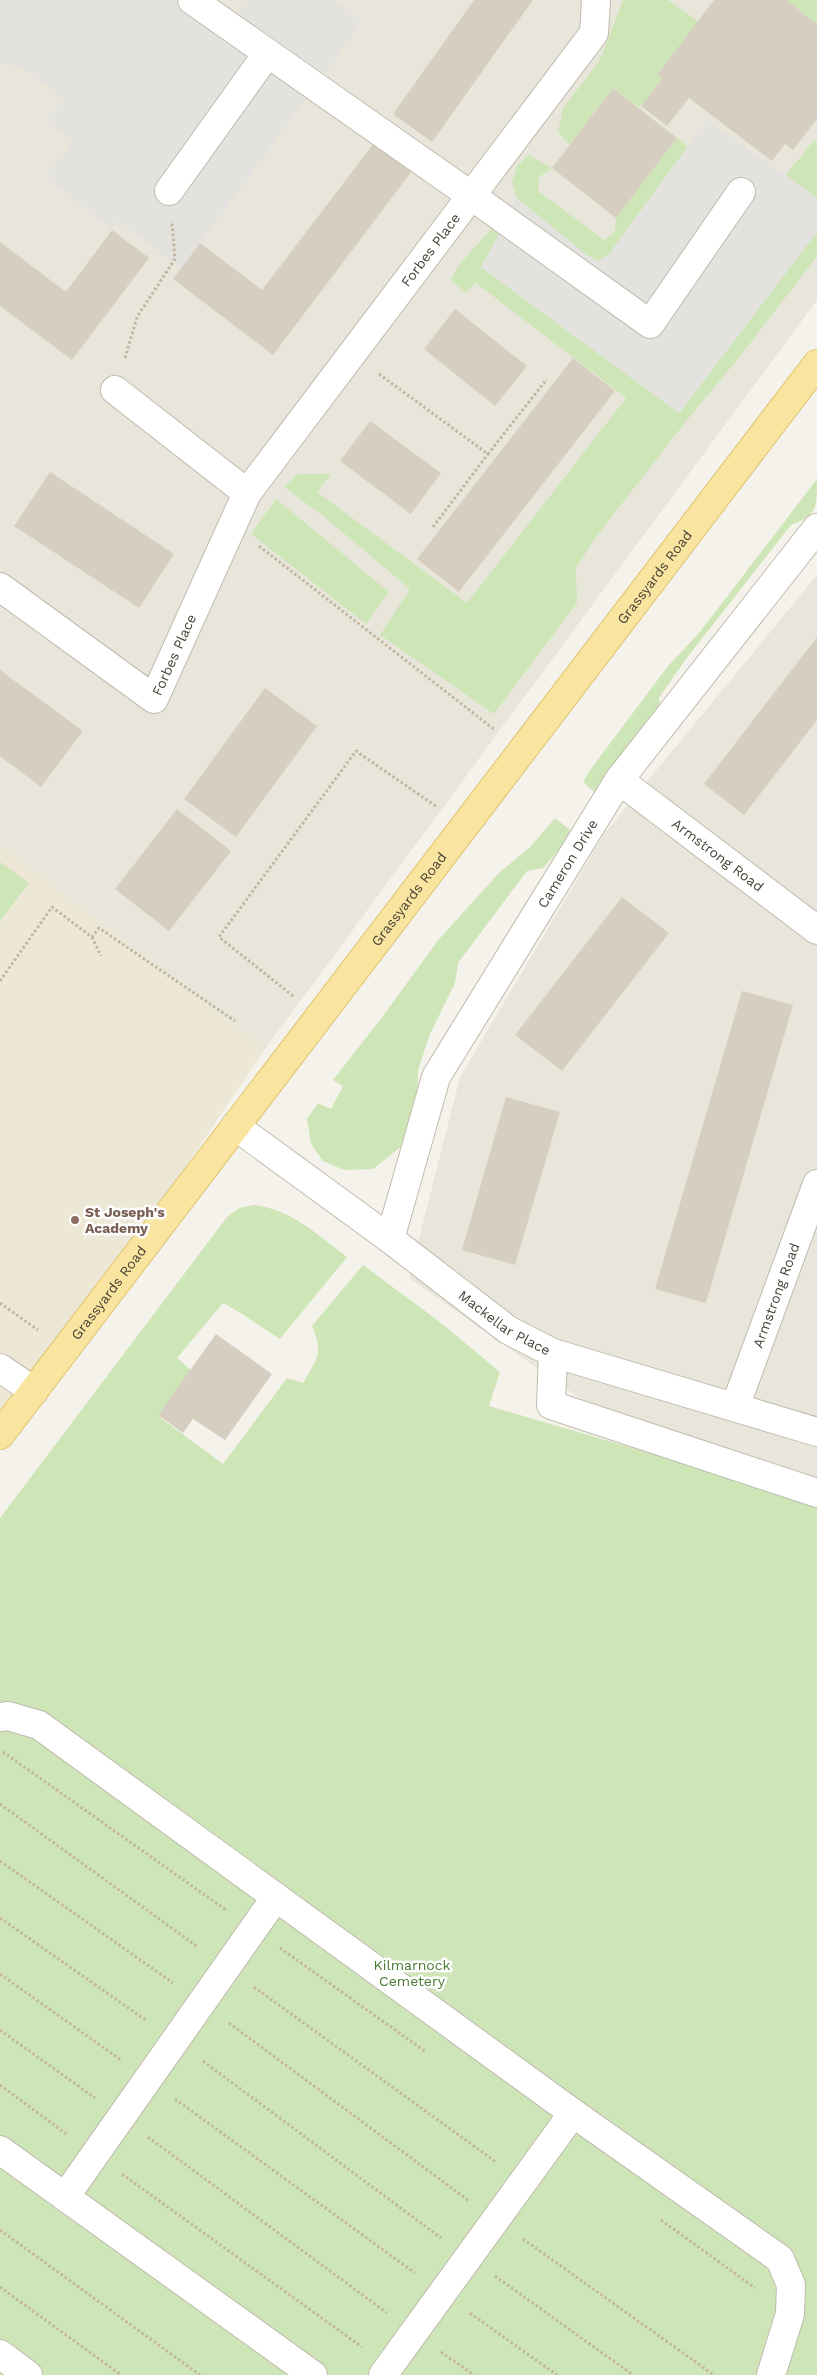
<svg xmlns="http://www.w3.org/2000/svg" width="817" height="2375" font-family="'Work Sans',sans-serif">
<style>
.residential{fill:#e8e5da}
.education{fill:#ede8d6}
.green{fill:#cee6b7}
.parking{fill:#e4e2df}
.building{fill:#d6cfc1}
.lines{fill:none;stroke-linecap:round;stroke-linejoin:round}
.minor-casing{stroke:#c0bbae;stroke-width:30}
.major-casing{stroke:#dec470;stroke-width:30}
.path{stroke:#c1b7a0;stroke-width:3;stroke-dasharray:2.5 2.5;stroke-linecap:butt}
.minor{stroke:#fff;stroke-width:28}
.major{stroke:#f9e5a0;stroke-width:28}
.education-dot{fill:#8d6e63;stroke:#fff;stroke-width:2}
.labels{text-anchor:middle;stroke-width:5;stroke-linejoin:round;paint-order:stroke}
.street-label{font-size:14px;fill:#494439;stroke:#fff}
.education-label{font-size:14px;font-weight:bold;fill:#785e54;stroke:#fff;text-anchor:start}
.park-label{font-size:14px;fill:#46792f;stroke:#fff}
</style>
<rect width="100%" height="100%" fill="#f5f2eb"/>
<path class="residential" d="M 0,0 L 817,0 L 817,300 L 265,1049 L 0,845 Z
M 817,575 L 817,1486 L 598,1411 L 409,1278 L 460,1077 L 604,834 Z"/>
<path class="education" d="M 0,845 L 265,1049 L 34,1391 L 0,1433 Z"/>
<path class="green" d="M 623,0 L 668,0 L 698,21 L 662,79 L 641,106 L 639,107 L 613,88 L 569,145 L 558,131 L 563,108 L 600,60 Z
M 786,0 L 817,0 L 817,24 Z
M 677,138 L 688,147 L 609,254 L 598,261 L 585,254 L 517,198 L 512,183 L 517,166 L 529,155 L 552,168 L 539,177 L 538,191 L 604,240 L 615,232 L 616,218 Z
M 814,140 L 817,142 L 817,198 L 786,175 Z
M 491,229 L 499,234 L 481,267 L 679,413 L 817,232 L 817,256 L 742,354 L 691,415 L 596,537 L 576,568 L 577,603 L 494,714 L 380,635 L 410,589 L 322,515 L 284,487 L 298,474 L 331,474 L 317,492 L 467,603 L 626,398 L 476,283 L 466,293 L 451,280 L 458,266 Z
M 817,479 C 817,509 817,515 791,525 L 686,659 L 659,698 L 661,712 L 600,797 L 583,782 L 593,766 L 668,666 L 699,633 Z
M 276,499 L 389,592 L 366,624 L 251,534 Z
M 555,818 L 574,833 L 543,868 L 527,871 L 458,963 L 455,983 L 430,1034 L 418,1070 L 417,1113 L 407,1142 L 373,1169 L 344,1170 L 323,1161 L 311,1144 L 307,1119 L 318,1103 L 331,1109 L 343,1086 L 333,1080 L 383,1016 L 439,939 L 499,873 L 531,846 Z
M 0,862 L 29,883 L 0,921 Z
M 254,1205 C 291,1209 318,1235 347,1257 L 280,1339 L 239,1312 L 223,1303 L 177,1358 L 191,1370 L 158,1416 L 223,1464 L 287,1378 L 303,1383 C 317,1359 324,1353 312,1326 L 363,1265 L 436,1319 L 500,1372 L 489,1406 L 817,1502 L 817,2375 L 0,2375 L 0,1518 L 227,1217 L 239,1208 Z"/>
<path class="parking" d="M 0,0 L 218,0 L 238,15 L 251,0 L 335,0 L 362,22 L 181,269 L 119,220 L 112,230 L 46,177 L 73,142 L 46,120 L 65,100 L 22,67 L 0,63 Z
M 707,120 L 817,198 L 817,232 L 679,413 L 481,267 L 499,234 L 491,229 L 517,198 L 585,254 L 598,261 L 609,254 Z"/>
<path class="building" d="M 474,0 L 533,0 L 432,142 L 393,114 Z
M 714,0 L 786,0 L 817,24 L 817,119 L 793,150 L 785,144 L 772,161 L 689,98 L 667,126 L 641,106 L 662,79 L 657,75 Z
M 613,88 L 677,138 L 616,218 L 552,168 Z
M 374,143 L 412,171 L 273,355 L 173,279 L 200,243 L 262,290 Z
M 112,230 L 149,258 L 72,360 L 0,306 L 0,242 L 66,292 Z
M 455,309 L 527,366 L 495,406 L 424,349 Z
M 573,358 L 615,391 L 459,592 L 417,559 Z
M 370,421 L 441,473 L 411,514 L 340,461 Z
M 50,472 L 174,554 L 139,608 L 14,526 Z
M 817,637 L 817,720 L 744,815 L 704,784 Z
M 0,670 L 83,731 L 41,787 L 0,756 Z
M 265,688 L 317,726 L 236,837 L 184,799 Z
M 177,809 L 231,851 L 169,931 L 115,889 Z
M 622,897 L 669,933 L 562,1071 L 515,1035 Z
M 742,991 L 793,1005 L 706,1303 L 655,1289 Z
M 506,1097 L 560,1112 L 515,1265 L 462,1250 Z
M 216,1334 L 272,1374 L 225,1440 L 193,1419 L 183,1433 L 158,1415 Z"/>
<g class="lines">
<defs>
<g id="minor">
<path d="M 192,0 L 473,197 L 650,324 L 741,192"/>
<path d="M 169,191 L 267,54"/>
<path id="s1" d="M 115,390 L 247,493 L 594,33 L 596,0"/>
<path id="s2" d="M 0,587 L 154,699 L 247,493"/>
<path id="s3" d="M 619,780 L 817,930"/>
<path id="s4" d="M 235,1126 L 390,1239 L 508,1330 L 553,1353 L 817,1432"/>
<path id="s5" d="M 390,1239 L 436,1077 L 619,780 L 817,528"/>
<path d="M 553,1353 L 551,1405 L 817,1493"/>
<path d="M 0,1368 L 34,1391"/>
<path id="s6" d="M 735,1407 L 817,1184"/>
<path d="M 0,1717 L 8,1716 L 39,1725 L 573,2113 L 780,2259 L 791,2285 L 790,2314 L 771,2375"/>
<path d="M 0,2150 L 313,2375"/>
<path d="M 65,2197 L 276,1897"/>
<path d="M 0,2354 L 28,2375"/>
<path d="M 383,2375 L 573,2113"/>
</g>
<g id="major">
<path id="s7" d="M 0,1435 L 817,364"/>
</g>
</defs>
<use href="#minor" class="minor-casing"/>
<use href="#major" class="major-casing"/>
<path class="path" d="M 125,358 L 137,317 L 175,259 L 172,223
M 379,374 L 488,454 L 547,379
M 433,527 L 488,454
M 259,546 L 495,730
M 92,937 L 101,956
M 0,981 L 52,907 L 92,937 L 99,928 L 235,1021
M 293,996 L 219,937 L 356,751 L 437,807
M 0,1303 L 38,1330
M 3,1752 L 226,1910
M 0,1804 L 198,1947
M 0,1861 L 173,1983
M 0,1918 L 147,2021
M 280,1948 L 426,2052
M 0,1974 L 121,2060
M 254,1987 L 496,2162
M 229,2023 L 469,2201
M 0,2030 L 95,2098
M 203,2061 L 441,2238
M 0,2085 L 68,2135
M 175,2099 L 415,2273
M 148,2137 L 387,2313
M 122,2174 L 362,2347
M 661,2220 L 755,2288
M 0,2230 L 200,2375
M 523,2239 L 714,2375
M 495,2276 L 633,2375
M 0,2287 L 121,2375
M 470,2313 L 557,2375
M 441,2352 L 474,2375"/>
<use href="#minor" class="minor"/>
<use href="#major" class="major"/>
</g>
<circle class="education-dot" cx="75" cy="1220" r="5"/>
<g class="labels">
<g class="street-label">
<text dy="5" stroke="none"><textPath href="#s1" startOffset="472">Forbes Place</textPath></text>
<text dy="5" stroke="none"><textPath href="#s7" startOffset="1079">Grassyards Road</textPath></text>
<text dy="5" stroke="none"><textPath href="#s2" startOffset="239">Forbes Place</textPath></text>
<text dy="5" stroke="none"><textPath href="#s3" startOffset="124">Armstrong Road</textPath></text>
<text dy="5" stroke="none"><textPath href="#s5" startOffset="419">Cameron Drive</textPath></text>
<text dy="5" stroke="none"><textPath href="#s7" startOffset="674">Grassyards Road</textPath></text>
<text dy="5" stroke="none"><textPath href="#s7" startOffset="179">Grassyards Road</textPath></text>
<text dy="5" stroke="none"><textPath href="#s6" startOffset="119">Armstrong Road</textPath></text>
<text dy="5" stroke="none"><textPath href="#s4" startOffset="334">Mackellar Place</textPath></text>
</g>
<g class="education-label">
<text x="85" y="1217">St Joseph's<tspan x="85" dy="16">Academy</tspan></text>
</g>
<g class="park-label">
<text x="412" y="1970">Kilmarnock<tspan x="412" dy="16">Cemetery</tspan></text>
</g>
</g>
</svg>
